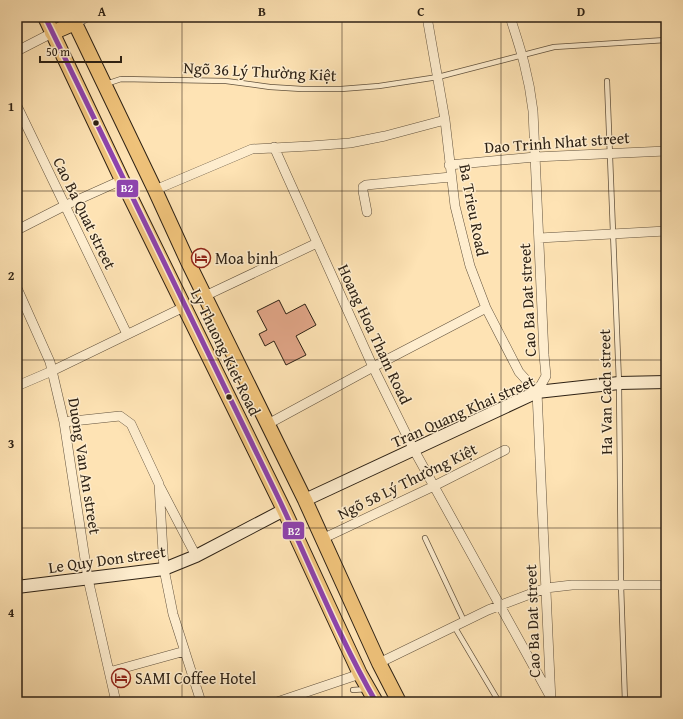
<svg xmlns="http://www.w3.org/2000/svg" width="683" height="719" font-family="'Gentium Book Plus',serif">
<style>
.building{fill:#e0a587;stroke:#2e2215}
.lines{fill:none;stroke-linecap:round;stroke-linejoin:round}
.service-casing{stroke:#62523d;stroke-width:6}
.minor-casing{stroke:#62523d;stroke-width:10}
.secondary-casing{stroke:#2e2215;stroke-width:14}
.primary-casing{stroke:#2e2215;stroke-width:16}
.service{stroke:#feedce;stroke-width:4.5}
.minor{stroke:#feedce;stroke-width:9}
.secondary{stroke:#feedce;stroke-width:12}
.primary{stroke:#efc27a;stroke-width:14}
.bus-1-casing{stroke:#feedce;stroke-width:8}
.bus-1{stroke:#8e44ad;stroke-width:5}
.grid{fill:none;stroke:#2e2215;stroke-width:1;stroke-opacity:0.55}
.bus-dot{fill:#2e2215;stroke:#feedce;stroke-width:1.5}
.labels{text-anchor:middle;stroke-width:3;stroke-linejoin:round;paint-order:stroke}
.street-label{font-size:16px;fill:#2e2215;stroke:#feedce}
.poi-label{font-size:16px;fill:#2e2215;stroke:#feedce;text-anchor:start}
.line-badge{stroke:#feedce;stroke-width:1.5}
.badge-label{font-size:11px;text-anchor:middle;font-weight:bold;fill:#fff}
.neatline{fill:none;stroke:#2e2215;stroke-width:1.5}
.grid-label{font-size:13px;text-anchor:middle;font-weight:bold;fill:#2e2215}
</style>
<rect width="100%" height="100%" fill="#fee3b4"/>
<filter id="stains"><feTurbulence type="fractalNoise" baseFrequency=".005" numOctaves="4"/><feColorMatrix values="0 0 0 0 .2 0 0 0 0 .09 0 0 0 0 .02 0 0 0 .5 -.17"/></filter>
<radialGradient id="worn" r=".72"><stop offset=".6" stop-color="#630" stop-opacity="0"/><stop offset="1" stop-color="#630" stop-opacity=".3"/></radialGradient>
<path class="building" d="M 279,300 L 286,314 L 305,304 L 316,325 L 296,336 L 306,355 L 286,365 L 274,341 L 265,346 L 259,334 L 267,330 L 257,311 Z"/>
<g class="lines">
<defs>
<path id="service" d="M 607,81 L 619,383 L 621,585 L 625,702
M 106,84 L 121,79 L 226,81 L 270,87 L 302,89 L 341,89 L 379,86 L 438,77 L 554,47 L 666,40
M 425,538 L 464,621
M 454,626 L 499,702
M 353,690 L 367,689"/>
<path id="minor" d="M 427,17 L 445,120 L 455,206 L 470,266 L 486,308 L 519,372 L 537,392
M 510,17 C 521,50 529,76 533,111 L 544,355 L 546,376 L 537,392 L 551,702
M 75,23 L 87,17
M 17,51 L 52,33
M 17,106 L 127,334
M 274,147 L 373,367 L 414,450 L 550,696
M 449,165 L 535,157 L 666,151
M 155,190 L 252,149 L 310,146 L 350,143 L 385,136 L 445,120
M 367,212 L 363,191 L 363,187 L 366,185 L 451,177
M 17,230 L 64,206 L 122,180
M 539,238 L 666,231
M 17,288 L 50,362 L 64,422 L 88,579 L 116,702
M 205,296 L 317,243
M 17,386 L 52,371 L 184,307
M 64,422 L 120,416 L 131,424 L 159,484 L 164,569 L 173,614 L 201,702
M 268,424 L 373,367 L 486,308
M 160,487 L 196,556
M 322,539 L 434,486 L 505,450
M 17,576 L 19,587
M 379,663 L 488,610 L 546,588 L 572,585 L 666,585
M 109,672 L 185,651
M 277,702 L 360,674"/>
<path id="secondary" d="M 305,500 L 537,392 L 619,383 L 666,382
M 17,587 L 164,569 L 196,556 L 284,510"/>
<path id="primary" d="M 45,17 L 122,180 L 284,510 L 360,674 L 376,702
M 72,17 L 155,190 L 188,262 L 305,500 L 379,663 L 399,702
M 52,33 L 75,23"/>
</defs>
<use href="#service" class="service-casing"/>
<use href="#minor" class="minor-casing"/>
<use href="#secondary" class="secondary-casing"/>
<use href="#primary" class="primary-casing"/>
<use href="#service" class="service"/>
<use href="#minor" class="minor"/>
<use href="#secondary" class="secondary"/>
<use href="#primary" class="primary"/>
<defs>
<path id="bus-1" d="M 45,17 C 121,177 199,336 277,495 C 310,564 338,636 376,702"/>
</defs>
<use href="#bus-1" class="bus-1-casing"/>
<use href="#bus-1" class="bus-1"/>
</g>
<path class="grid" d="M 182,17 L 182,702M 342,17 L 342,702M 501,17 L 501,702M 17,191 L 666,191M 17,360 L 666,360M 17,528 L 666,528"/>
<defs>
<symbol id="hotel-ring" viewBox="-11 -11 22 22"><circle r="9.5" fill="#feedce" stroke="#8f2418" stroke-width="1.5"/><path d="M-6-4.5h1.5V1H6V5H4.5V3h-9V5H-6ZM-4 0a1.8 1.8 0 1 1 3.6 0ZM.5 0V-2.5h3Q6-2.5 6 0Z" fill="#8f2418"/></symbol>
</defs>
<g fill-rule="evenodd">
<use href="#hotel-ring" x="190" y="247" width="22" height="22"/>
<use href="#hotel-ring" x="110" y="667" width="22" height="22"/>
</g>
<g class="bus-dot">
<circle cx="96" cy="123" r="3.5"/>
<circle cx="229" cy="397" r="3.5"/>
</g>
<g class="labels">
<g class="street-label">
<text transform="translate(260 71) rotate(3)" y="6">Ngõ 36 Lý Thường Kiệt</text>
<text transform="translate(557 142) rotate(-4)" y="6">Dao Trinh Nhat street</text>
<text transform="translate(474 210) rotate(79)" y="6">Ba Trieu Road</text>
<text transform="translate(85 213) rotate(64)" y="6">Cao Ba Quat street</text>
<text transform="translate(527 300) rotate(-93)" y="6">Cao Ba Dat street</text>
<text transform="translate(375 334) rotate(65)" y="6">Hoang Hoa Tham Road</text>
<text transform="translate(226 352) rotate(64)" y="6">Ly Thuong Kiet Road</text>
<text transform="translate(605 392) rotate(-91)" y="6">Ha Van Cach street</text>
<text transform="translate(463 411) rotate(-24)" y="6">Tran Quang Khai street</text>
<text transform="translate(85 466) rotate(81)" y="6">Duong Van An street</text>
<text transform="translate(407 481) rotate(-26)" y="6">Ngõ 58 Lý Thường Kiệt</text>
<text transform="translate(107 559) rotate(-8)" y="6">Le Quy Don street</text>
<text transform="translate(532 621) rotate(-92)" y="6">Cao Ba Dat street</text>
</g>
<g class="poi-label">
<text x="215" y="264">Moa binh</text>
<text x="135" y="684">SAMI Coffee Hotel</text>
</g>
</g>
<g class="line-badge">
<rect x="116" y="179" width="23" height="19" rx="4" fill="#8e44ad"/>
<rect x="282" y="521" width="23" height="19" rx="4" fill="#8e44ad"/>
</g>
<g class="badge-label">
<text x="127" y="192">B2</text>
<text x="294" y="535">B2</text>
</g>
<rect width="683" height="719" fill="none" stroke="#fee3b4" stroke-width="44"/>
<path d="M40 56v6h81v-6" fill="none" stroke="#2e2215" stroke-width="2"/>
<text x="46" y="56" font-size="12" fill="#2e2215" stroke="#feedce" stroke-width="3" paint-order="stroke">50 m</text>
<rect x="22" y="22" width="639" height="675" class="neatline"/>
<g class="grid-label">
<text x="102" y="16">A</text>
<text x="262" y="16">B</text>
<text x="421" y="16">C</text>
<text x="581" y="16">D</text>
<text x="11" y="111">1</text>
<text x="11" y="280">2</text>
<text x="11" y="448">3</text>
<text x="11" y="617">4</text>
</g>
<rect width="100%" height="100%" filter="url(#stains)"/>
<rect width="100%" height="100%" fill="url(#worn)"/>
</svg>
